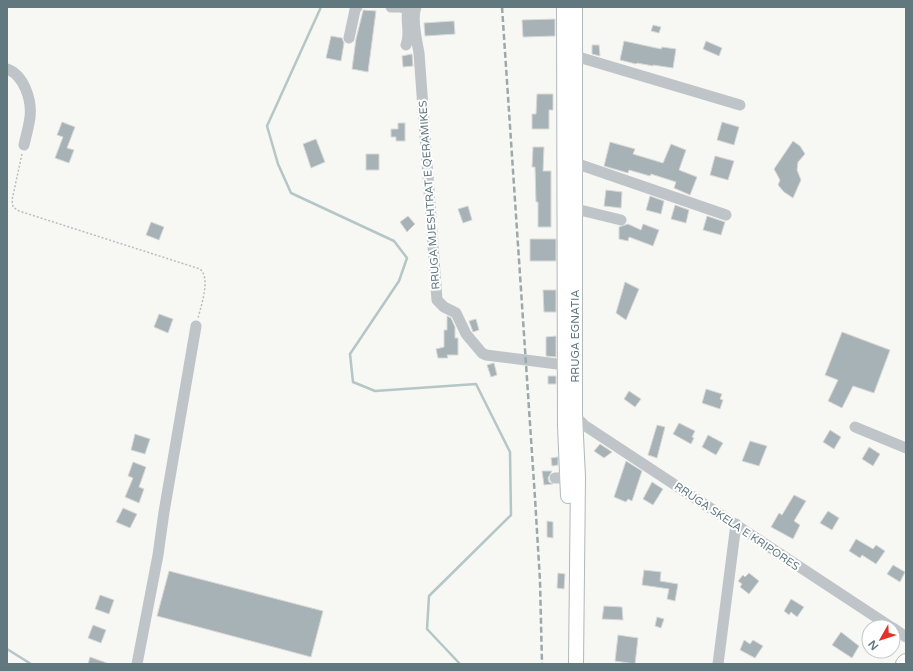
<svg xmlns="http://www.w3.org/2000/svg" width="913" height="671" font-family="'Varela Round',sans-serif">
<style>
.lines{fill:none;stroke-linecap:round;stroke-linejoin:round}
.stream{stroke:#b5c6c7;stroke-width:2.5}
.building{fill:#a7b2b6;stroke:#d9d8d7}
.major-casing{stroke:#b2b8bb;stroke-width:16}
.highway-casing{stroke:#b1b7ba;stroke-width:18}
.path{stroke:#b8bdbf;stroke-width:1.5;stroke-dasharray:2 2;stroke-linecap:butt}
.minor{stroke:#bec4c7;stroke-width:11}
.major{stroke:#fff;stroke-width:14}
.highway{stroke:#fff;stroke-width:16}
.rail{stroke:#9da8ab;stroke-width:2.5;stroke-dasharray:6 3;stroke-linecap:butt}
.labels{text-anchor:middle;stroke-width:4;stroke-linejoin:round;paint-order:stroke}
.street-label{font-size:11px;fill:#62787f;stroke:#fff}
</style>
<rect width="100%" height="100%" fill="#f7f7f4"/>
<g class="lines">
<path class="stream" d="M 321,7 L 267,126 L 278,164 L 291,193 L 394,241 L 407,258 L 399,281 L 350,354 L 353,382 L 375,391 L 476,384 L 510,452 L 511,515 L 429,596 L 427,629 L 460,664
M 7,649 L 31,664"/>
</g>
<path class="building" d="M 363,11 L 363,10 L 376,11 L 368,72 L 352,69 L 356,39 Z
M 555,19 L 555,36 L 523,37 L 522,20 Z
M 454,21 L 455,34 L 425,36 L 424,23 Z
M 653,25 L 661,27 L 659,33 L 651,31 Z
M 331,36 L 342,38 L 344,43 L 341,61 L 326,58 Z
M 624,41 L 661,49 L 662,47 L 676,49 L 673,68 L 653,65 L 653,66 L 637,63 L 636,64 L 620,60 Z
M 706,41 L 722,48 L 719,56 L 703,49 Z
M 592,45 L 599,45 L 600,56 L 592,54 Z
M 412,54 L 413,66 L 403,67 L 402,56 Z
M 537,94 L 553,94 L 553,110 L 549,110 L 549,129 L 532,129 L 532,114 L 536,114 Z
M 62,122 L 75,127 L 67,148 L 74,150 L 69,163 L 55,158 L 63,137 L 57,135 Z
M 722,122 L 739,127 L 734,145 L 717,140 Z
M 398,123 L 405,123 L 405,141 L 396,141 L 396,137 L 391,137 L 391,129 L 398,129 Z
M 316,139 L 325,162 L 311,168 L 303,144 Z
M 793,141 L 800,146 L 805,154 L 798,162 L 797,170 L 801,180 L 793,198 L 784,192 L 778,185 L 780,180 L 774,169 Z
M 610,142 L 635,149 L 633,154 L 663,163 L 671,144 L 686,150 L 679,170 L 697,177 L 690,195 L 674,188 L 676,182 L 651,174 L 650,176 L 629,170 L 628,173 L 604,166 Z
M 533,147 L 544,147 L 543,171 L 551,171 L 551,227 L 538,227 L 538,202 L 536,202 L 535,167 L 532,167 Z
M 366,154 L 379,154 L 379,170 L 366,170 Z
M 715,156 L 734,161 L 728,180 L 710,175 Z
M 606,190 L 622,192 L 621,208 L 604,206 Z
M 650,196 L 664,201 L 661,214 L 646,210 Z
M 675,205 L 689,210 L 686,223 L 671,219 Z
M 468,206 L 472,220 L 463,223 L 458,209 Z
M 408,216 L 415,224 L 407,232 L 400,222 Z
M 707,216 L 725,222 L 721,235 L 703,230 Z
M 151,222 L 164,227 L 159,240 L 146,235 Z
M 628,224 L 641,230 L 643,224 L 659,230 L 653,246 L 629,237 L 628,241 L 619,239 L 619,227 Z
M 530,239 L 556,239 L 556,261 L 530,261 Z
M 625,282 L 639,289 L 626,320 L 616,313 Z
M 543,290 L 556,290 L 556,312 L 544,312 Z
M 159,314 L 173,319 L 168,333 L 154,327 Z
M 447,316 L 451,318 L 455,327 L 455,338 L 458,338 L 458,355 L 447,355 L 448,358 L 438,358 L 436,349 L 444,347 L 444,330 L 447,330 Z
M 476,319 L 479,330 L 473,332 L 469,321 Z
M 842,332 L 890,350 L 874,393 L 853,386 L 842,408 L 828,401 L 838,380 L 825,375 Z
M 556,336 L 556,357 L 546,356 L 546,337 Z
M 494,363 L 497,375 L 491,377 L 487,365 Z
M 548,376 L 556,376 L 556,384 L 548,384 Z
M 706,389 L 722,394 L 720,399 L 723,400 L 720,409 L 702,403 Z
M 629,391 L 641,399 L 635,407 L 624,399 Z
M 679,423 L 695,431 L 692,437 L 694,438 L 691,444 L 673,434 Z
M 657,425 L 665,427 L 657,458 L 648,455 Z
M 830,430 L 841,437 L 834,449 L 823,442 Z
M 135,434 L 150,439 L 145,454 L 131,450 Z
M 708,435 L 723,443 L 716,455 L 702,447 Z
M 750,441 L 767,446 L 759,466 L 742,461 Z
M 600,444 L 612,452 L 604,458 L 594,451 Z
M 869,447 L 880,454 L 873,466 L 862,459 Z
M 558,457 L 558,465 L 552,466 L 551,458 Z
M 626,461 L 642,471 L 632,501 L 628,499 L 626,502 L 614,497 Z
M 133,462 L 146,467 L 139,487 L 144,489 L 139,503 L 125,497 L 133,478 L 128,476 Z
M 542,471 L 552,471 L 548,478 L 549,482 L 553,484 L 544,485 Z
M 652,482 L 663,489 L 653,505 L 643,499 Z
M 794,495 L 806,501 L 794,521 L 800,525 L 793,539 L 771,527 L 779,513 L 782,515 Z
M 123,508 L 137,514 L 130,528 L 116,522 Z
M 828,511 L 839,518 L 832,530 L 820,523 Z
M 547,521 L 553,522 L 553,538 L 547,537 Z
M 856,539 L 873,549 L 876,545 L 885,551 L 876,564 L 862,555 L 860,558 L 849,551 Z
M 893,565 L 905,572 L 900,582 L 887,574 Z
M 644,570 L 661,572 L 660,581 L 678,584 L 675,601 L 667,599 L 669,589 L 642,585 Z
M 169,571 L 323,611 L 311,657 L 157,616 Z
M 558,573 L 565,574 L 564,589 L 557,588 Z
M 749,573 L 759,581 L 749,594 L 740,587 L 742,584 L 738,581 L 743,575 L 745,577 Z
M 100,595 L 114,600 L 109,614 L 95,609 Z
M 791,599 L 804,607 L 797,617 L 791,612 L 789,615 L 784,611 Z
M 604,606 L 622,607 L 623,620 L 602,619 Z
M 657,617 L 664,619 L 661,628 L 655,626 Z
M 93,625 L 106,630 L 101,643 L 88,638 Z
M 841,632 L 859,646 L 852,658 L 832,645 Z
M 618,635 L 638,638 L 635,664 L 615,661 Z
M 744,640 L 750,644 L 753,640 L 763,646 L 755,658 L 740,650 Z
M 90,657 L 107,663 L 107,664 L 88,664 Z"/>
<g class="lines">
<defs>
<path id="major" d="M 564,7 L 565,426 L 568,496
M 575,7 L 575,416 L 578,477 L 576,664"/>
<path id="highway" d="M 904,664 L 906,662"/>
</defs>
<use href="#major" class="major-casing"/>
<use href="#highway" class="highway-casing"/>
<path class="path" d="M 22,154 L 12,200 L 13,207 L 19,211 L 200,269 C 211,278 201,306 198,318"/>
<path class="minor" d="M 391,7 L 400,7 L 414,10
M 416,7 C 411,19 417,41 419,53 L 437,300 L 444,307 L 456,313 L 466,334 L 482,353 L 486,355 L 565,365
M 349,38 L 355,10 L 357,7
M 406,45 C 411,33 405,21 408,9
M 575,56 L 740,105
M 7,69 C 24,75 32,100 30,117 C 29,126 26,136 24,145
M 575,163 L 726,215
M 576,209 L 621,220
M 572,416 L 575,416 L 584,425 L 891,627
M 855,427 L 906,448
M 555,478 L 568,478
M 893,628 L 906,637
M 137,664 L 158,555 L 164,512 L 196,326
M 718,664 L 736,524"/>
<use href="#major" class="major"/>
<use href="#highway" class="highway"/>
<path class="rail" d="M 502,7 L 535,498 L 540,581 L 542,664"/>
</g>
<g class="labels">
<g class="street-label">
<text transform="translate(429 195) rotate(-94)" y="4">RRUGA MJESHTRAT E QERAMIKES</text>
<text transform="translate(575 336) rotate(-90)" y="4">RRUGA EGNATIA</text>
<text transform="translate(737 526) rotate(34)" y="4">RRUGA SKELA E KRIPORES</text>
</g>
</g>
<rect width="913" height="671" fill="none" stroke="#62787f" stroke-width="16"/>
<g transform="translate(881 639) rotate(231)"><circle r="19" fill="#ffffff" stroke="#c0c9cc"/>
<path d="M0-3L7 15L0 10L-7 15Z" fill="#e2332a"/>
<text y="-6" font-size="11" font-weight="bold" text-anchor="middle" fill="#62787f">N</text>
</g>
</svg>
